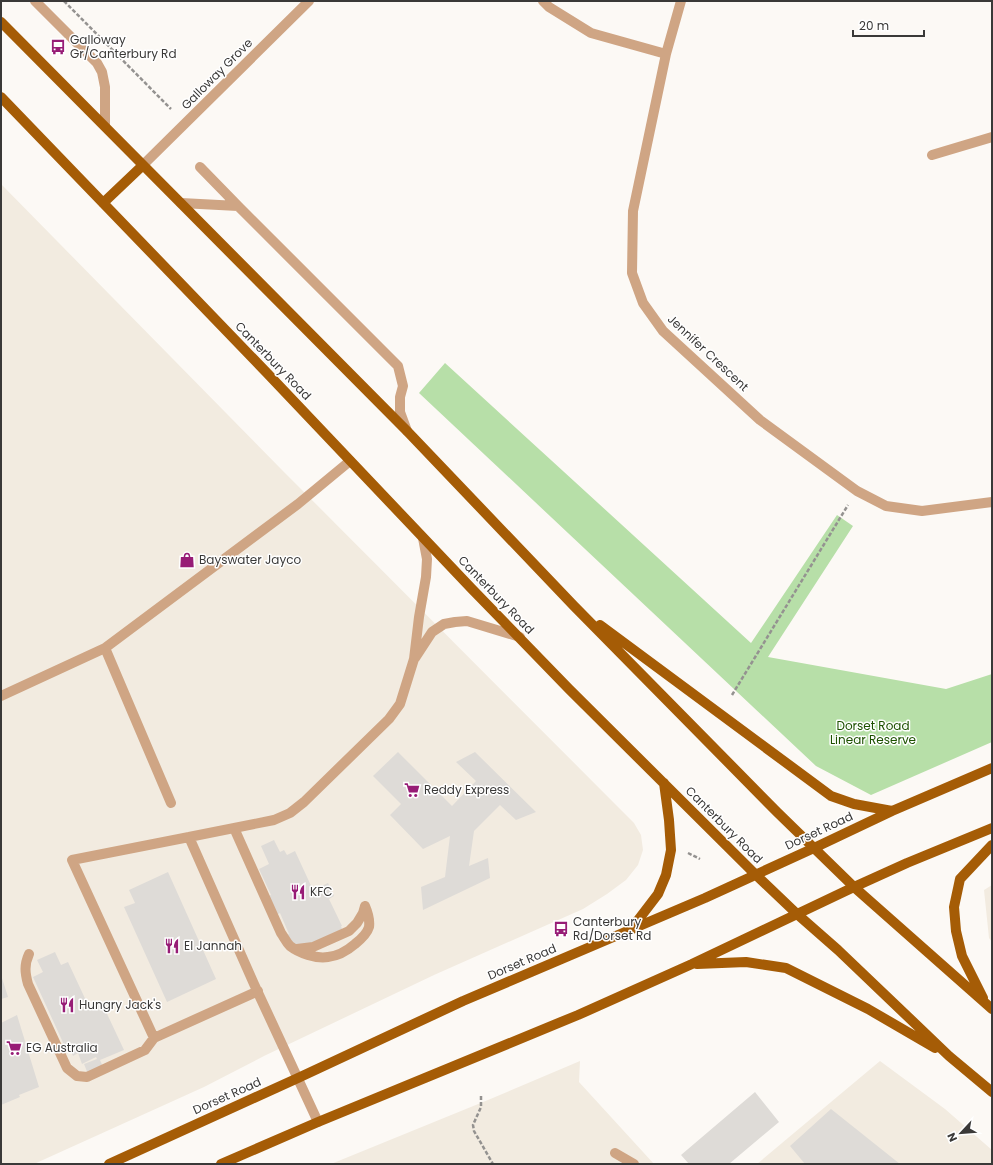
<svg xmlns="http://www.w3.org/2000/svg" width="993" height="1165" font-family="Poppins,sans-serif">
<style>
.built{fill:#f2ebe0}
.green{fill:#b7dfa8}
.building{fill:#dedbd7}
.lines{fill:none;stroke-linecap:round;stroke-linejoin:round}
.path{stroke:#949290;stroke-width:2.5;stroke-dasharray:4 2;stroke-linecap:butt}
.lane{stroke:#cfa584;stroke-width:10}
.street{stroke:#cfa584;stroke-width:10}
.primary{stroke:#a55c06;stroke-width:10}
.labels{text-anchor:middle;stroke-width:3;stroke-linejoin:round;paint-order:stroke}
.poi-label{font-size:12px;fill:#3a3938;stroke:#fff;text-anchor:start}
.street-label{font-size:12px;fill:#3a3938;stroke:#fff}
.park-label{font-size:12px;fill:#1d5100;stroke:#fff}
</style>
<rect width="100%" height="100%" fill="#fcf9f5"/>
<path class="built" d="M 1,184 L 283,471 L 634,823 L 641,835 L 643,850 L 638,865 L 626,880 L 607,894 L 583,909 L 434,975 L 264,1056 L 204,1087 L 34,1164 L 1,1164 Z
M 992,885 L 992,942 L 989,938 L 984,890 Z
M 580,1061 L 579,1082 L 654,1164 L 331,1164 L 488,1100 Z
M 880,1061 L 945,1109 L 992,1150 L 992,1164 L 757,1164 Z"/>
<path class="green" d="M 445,363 L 751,643 L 837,515 L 853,526 L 768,657 L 946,689 L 992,674 L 992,742 L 871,795 L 816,766 L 419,393 Z"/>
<path class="building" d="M 398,752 L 452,806 L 476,781 L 456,762 L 475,752 L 536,812 L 516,820 L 500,805 L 474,831 L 469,866 L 488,858 L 490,878 L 423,910 L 421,887 L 445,877 L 450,836 L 423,849 L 390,815 L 401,804 L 373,776 Z
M 274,840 L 280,852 L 284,850 L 287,855 L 295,851 L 313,890 L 328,883 L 334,896 L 329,899 L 342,926 L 341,926 L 343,932 L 303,950 L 281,938 L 289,934 L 280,913 L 272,917 L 264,898 L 271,895 L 259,869 L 269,864 L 261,846 Z
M 168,872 L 216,979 L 167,1002 L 124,907 L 135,903 L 129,890 Z
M 55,952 L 61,965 L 68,962 L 89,1007 L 101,1001 L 124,1050 L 100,1060 L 103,1067 L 88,1074 L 84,1064 L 97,1059 L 96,1057 L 82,1064 L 78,1053 L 73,1056 L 69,1047 L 66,1049 L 33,977 L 43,972 L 37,960 Z
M 1,975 L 8,997 L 1,999 Z
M 17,1015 L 39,1087 L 19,1095 L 20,1097 L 1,1105 L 1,1023 Z
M 755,1092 L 779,1122 L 729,1164 L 689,1164 L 681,1155 Z
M 831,1109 L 900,1164 L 805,1164 L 790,1146 Z"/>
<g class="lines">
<path class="path" d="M 64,1 L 171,109
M 732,695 L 848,505
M 688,853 L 700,859
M 481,1096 L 481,1107 L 473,1125 L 474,1131 L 493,1164"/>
<path class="lane" d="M 105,648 L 171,803
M 415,658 L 432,632 L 444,624 L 455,622 L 467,621 L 520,637
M 1,696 L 105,648 L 298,504 L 350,461
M 234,828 L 281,933 C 284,937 286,942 290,946 C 299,953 316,959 328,957 C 338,956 348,950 355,944 C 360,940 367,934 369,927 C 370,920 368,913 365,906
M 297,949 L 313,947 L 349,931 L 357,923 L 363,913 L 365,906
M 29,954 C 24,965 25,973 28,984 L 67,1068 L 77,1076 L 87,1077 L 145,1050 L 154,1038 L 258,991
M 154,1038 L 72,860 L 189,837
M 318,1122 L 254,984 L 189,837 L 274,820 L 290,813 L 304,802 L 389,719 L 400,704 L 414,659 L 419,617 L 426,577 L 427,559 L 423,538
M 615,1153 L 634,1164"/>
<path class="street" d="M 35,1 L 97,63 L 102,72 L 105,87 L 105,126
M 543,1 L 549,7 L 591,33 L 666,54
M 681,1 L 666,54 L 633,211 L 632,273 L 643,303 L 663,331 L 760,420 L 857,491 L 886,506 L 922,511 L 992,502
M 932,155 L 992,137
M 143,165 L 309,1
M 200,167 L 238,206
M 181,203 L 238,206 L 398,366 L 403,386 L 400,397 L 400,412 L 407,431"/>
<path class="primary" d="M 1,22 L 407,431 L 574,606 L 777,812 L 854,887 L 992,1009
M 1,97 L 267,373 L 471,588 L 569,689 L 755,874 L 797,914 L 838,950 L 949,1056 L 992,1092
M 103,203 L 143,165
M 600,625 L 831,796 L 854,804 L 892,811
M 632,928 L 658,894 L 666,875 L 671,850 L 669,820 L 664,783
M 697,964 L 746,962 L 786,968 L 868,1009 L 935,1048
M 983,998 L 962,956 L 956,931 L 954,907 L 960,879 L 992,845
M 109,1164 L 298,1078 L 463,1001 L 705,898 L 814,848 L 892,811 L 992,768
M 221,1164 L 318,1122 L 578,1015 L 692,964 L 854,887 L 907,863 L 992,828"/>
</g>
<defs>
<symbol id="bus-bare" viewBox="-9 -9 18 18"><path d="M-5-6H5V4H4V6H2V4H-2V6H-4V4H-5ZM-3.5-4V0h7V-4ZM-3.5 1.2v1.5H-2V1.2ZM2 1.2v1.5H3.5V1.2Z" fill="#971c76" stroke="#fff" stroke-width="2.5" paint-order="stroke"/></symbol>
<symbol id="shop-bare" viewBox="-9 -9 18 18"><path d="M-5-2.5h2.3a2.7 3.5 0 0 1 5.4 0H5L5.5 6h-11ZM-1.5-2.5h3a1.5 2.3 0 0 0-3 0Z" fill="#971c76" stroke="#fff" stroke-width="2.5" paint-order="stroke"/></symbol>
<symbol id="supermarket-bare" viewBox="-9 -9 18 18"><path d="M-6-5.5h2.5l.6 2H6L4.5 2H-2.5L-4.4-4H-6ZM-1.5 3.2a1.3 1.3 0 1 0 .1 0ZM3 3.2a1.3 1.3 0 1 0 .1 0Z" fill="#971c76" stroke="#fff" stroke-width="2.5" paint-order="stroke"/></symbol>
<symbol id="restaurant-bare" viewBox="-9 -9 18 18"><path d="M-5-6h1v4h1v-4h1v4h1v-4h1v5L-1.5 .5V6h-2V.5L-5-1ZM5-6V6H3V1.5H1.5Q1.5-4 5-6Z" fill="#971c76" stroke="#fff" stroke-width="2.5" paint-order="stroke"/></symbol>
</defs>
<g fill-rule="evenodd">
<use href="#bus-bare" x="47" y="36" width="22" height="22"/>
<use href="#shop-bare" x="176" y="549" width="22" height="22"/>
<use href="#supermarket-bare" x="401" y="779" width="22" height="22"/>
<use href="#restaurant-bare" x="287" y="881" width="22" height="22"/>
<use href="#bus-bare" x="550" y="918" width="22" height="22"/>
<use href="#restaurant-bare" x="161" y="935" width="22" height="22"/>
<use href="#restaurant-bare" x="56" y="994" width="22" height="22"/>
<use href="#supermarket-bare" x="3" y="1037" width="22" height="22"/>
</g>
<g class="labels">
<g class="poi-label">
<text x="70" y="44">Galloway<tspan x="70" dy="14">Gr/Canterbury Rd</tspan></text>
<text x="199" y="564">Bayswater Jayco</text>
<text x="424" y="794">Reddy Express</text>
<text x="310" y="896">KFC</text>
<text x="573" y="926">Canterbury<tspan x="573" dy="14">Rd/Dorset Rd</tspan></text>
<text x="184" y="950">El Jannah</text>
<text x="79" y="1009">Hungry Jack's</text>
<text x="26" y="1052">EG Australia</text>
</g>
<g class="street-label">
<text transform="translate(217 74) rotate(-45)" y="4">Galloway Grove</text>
<text transform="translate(708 353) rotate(43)" y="4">Jennifer Crescent</text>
<text transform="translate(273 361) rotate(46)" y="4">Canterbury Road</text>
<text transform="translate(496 595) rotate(46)" y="4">Canterbury Road</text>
<text transform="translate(724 825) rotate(45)" y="4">Canterbury Road</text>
<text transform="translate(819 831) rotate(-25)" y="4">Dorset Road</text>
<text transform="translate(522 962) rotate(-23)" y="4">Dorset Road</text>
<text transform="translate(227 1096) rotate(-24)" y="4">Dorset Road</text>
</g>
<g class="park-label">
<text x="873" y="730">Dorset Road<tspan x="873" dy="14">Linear Reserve</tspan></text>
</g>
</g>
<rect width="993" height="1165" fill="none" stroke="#3a3938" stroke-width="4"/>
<g transform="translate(961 1133) rotate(244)" stroke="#ffffff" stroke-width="3" paint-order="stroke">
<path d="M0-3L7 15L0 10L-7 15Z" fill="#3a3938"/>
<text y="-6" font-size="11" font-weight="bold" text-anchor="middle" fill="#3a3938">N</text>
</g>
<path d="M853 30v6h71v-6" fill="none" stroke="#3a3938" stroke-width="2"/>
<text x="859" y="30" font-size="12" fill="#3a3938" stroke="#ffffff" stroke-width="3" paint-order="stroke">20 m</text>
</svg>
